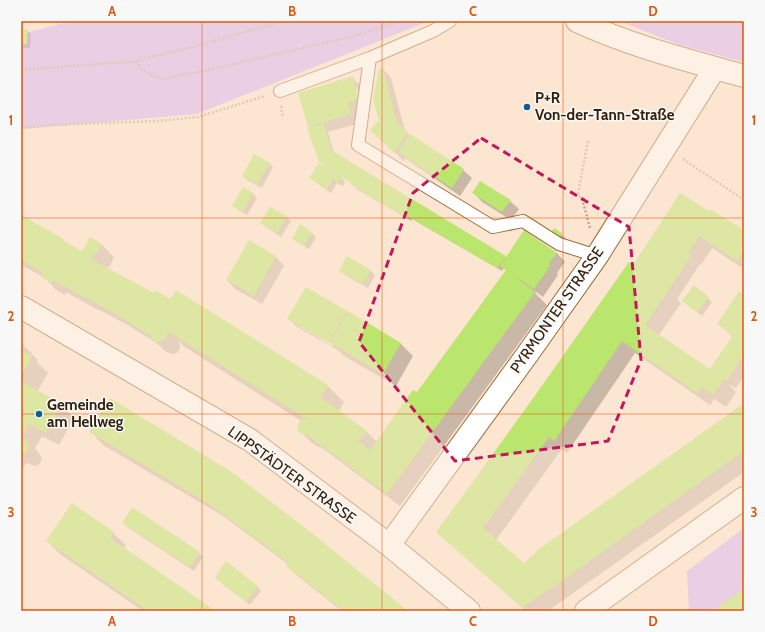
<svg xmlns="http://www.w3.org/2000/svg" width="765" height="632" font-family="Cabin,sans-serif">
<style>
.green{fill:#d5b3fb}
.shadow{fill:#0003;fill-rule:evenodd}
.building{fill:#bbe66d}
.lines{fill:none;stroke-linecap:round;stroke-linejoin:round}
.lane-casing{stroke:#9e6d39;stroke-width:14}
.street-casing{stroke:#9e6d39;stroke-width:24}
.path{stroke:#bea893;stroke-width:2.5;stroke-dasharray:2 2;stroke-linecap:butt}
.lane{stroke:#fff;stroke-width:12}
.street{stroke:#fff;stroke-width:22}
.marked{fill:none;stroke:#c2185b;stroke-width:3;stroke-dasharray:8 5;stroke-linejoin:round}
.grid{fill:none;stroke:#df560c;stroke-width:1;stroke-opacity:0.55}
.poi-dot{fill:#135c90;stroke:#f8f8f8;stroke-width:1.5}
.labels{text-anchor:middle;stroke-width:3;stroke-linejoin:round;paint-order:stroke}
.poi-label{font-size:15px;font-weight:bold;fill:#35210b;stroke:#f8f8f8;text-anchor:start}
.street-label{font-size:15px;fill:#35210b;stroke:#f8f8f8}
.neatline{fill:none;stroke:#df560c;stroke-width:1.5}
.grid-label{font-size:13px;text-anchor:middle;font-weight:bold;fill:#df560c}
</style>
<rect width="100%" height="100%" fill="#fce6d1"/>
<path class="green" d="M 72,21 L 429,21 L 197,114 L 21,129 L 21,34 Z
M 619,21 L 744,21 L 744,62 L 680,45 Z
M 744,528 L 744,589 L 714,611 L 689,611 L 687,571 Z"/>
<path class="shadow" d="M 21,30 L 27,30 L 31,34 L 30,48 L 21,48 Z
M 383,69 L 391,78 L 405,131 L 410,136 L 463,170 L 472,178 L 460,196 L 405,158 L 404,161 L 380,138 Z
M 352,78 L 361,86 L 367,108 L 356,111 L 359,123 L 328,132 L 334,153 L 506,258 L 557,253 L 565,262 L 557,273 L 558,275 L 543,297 L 536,292 L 535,293 L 547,305 L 400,506 L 321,447 L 318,447 L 312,443 L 299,430 L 301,421 L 185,347 L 179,341 L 180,348 L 177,353 L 171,354 L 165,351 L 158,344 L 126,324 L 98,309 L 98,310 L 66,292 L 65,295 L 55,289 L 45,278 L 21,265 L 21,216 L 63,240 L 68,244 L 82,253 L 102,245 L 114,257 L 110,266 L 106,268 L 154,295 L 171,300 L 176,291 L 328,386 L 344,402 L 339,411 L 366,431 L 377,442 L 417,394 L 506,271 L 504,268 L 502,271 L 412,219 L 411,221 L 355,188 L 352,183 L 340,176 L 345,182 L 343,186 L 337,183 L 331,193 L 315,182 L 311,178 L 329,169 L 320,161 L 299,94 ZM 355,87 L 357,87 L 362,103 L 360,104 Z
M 269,163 L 273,167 L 262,188 L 247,180 L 243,175 Z
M 243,189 L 253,194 L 257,198 L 247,215 L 238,210 L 234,206 Z
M 474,193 L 510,201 L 519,209 L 511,220 L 482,202 Z
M 271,208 L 286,217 L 291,221 L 281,237 L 266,227 L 262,223 Z
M 709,213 L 744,231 L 744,269 L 712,248 L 701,265 L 700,264 L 677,299 L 681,303 L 659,335 L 710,370 L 733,337 L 718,324 L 744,296 L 744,376 L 736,388 L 730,385 L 730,386 L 736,392 L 726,407 L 714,399 L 710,405 L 635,353 L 567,453 L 562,449 L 496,540 L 524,564 L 744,403 L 744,472 L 548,611 L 526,611 L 450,544 L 437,532 L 634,267 Z
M 300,226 L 312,233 L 316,237 L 309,249 L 297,242 L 293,238 Z
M 554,229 L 566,238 L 563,243 Z
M 249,242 L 276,257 L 284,266 L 262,304 L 235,289 L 227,280 Z
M 347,258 L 371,271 L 375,275 L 368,288 L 345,275 L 340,271 Z
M 306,288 L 400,343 L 413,356 L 396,386 L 344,356 L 338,350 L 297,327 L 288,318 ZM 297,323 L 333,344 L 332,346 L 297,325 Z
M 708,298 L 712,302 L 702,316 L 687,305 Z
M 21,343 L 38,360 L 37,362 L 48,373 L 37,392 L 61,405 L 74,418 L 59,445 L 42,436 L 35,448 L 41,456 L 42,459 L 40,463 L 38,465 L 35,466 L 26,463 L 21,472 Z
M 91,432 L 406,611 L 342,611 L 300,578 L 287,566 L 288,564 L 223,516 L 103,445 Z
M 123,523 L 199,553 L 203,557 L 194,571 L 127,527 Z
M 113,533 L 126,545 L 124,549 L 214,611 L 143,611 L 60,554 L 47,541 Z
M 220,582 L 257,586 L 261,591 L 250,605 Z"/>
<path class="building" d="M 21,29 L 27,29 L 27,44 L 21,44 Z
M 383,68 L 397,123 L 408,132 L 394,153 L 370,130 L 379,120 L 373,99 L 379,70 Z
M 353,76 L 359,99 L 348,103 L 351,114 L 308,127 L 298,93 Z
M 324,123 L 331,150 L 506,256 L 497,268 L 408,216 L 406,218 L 350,184 L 351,183 L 319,162 L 307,128 Z
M 410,134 L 464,169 L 452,188 L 398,152 Z
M 254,154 L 270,163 L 257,184 L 242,176 Z
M 319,163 L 342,177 L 338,182 L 333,179 L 327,189 L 309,178 Z
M 480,181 L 511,200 L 502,212 L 472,193 Z
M 243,187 L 253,193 L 243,212 L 232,206 Z
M 680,193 L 709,211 L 710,209 L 744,230 L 744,250 L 737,261 L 699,236 L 688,253 L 692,255 L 645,325 L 710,369 L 733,335 L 717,324 L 739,291 L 744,295 L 744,355 L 727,381 L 724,379 L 713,395 L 701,387 L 697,393 L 622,341 L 554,441 L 549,437 L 483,528 L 524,563 L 539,549 L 744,403 L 744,451 L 562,581 L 522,607 L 436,532 L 467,490 L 534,397 L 629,262 L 633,265 Z
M 270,207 L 287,216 L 277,233 L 260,223 Z
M 21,215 L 64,239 L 63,241 L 82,251 L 90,237 L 102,244 L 97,253 L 92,257 L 93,260 L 154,293 L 156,290 L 170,299 L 176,290 L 328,385 L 321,397 L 367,431 L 358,441 L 370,450 L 413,390 L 417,392 L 506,270 L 500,266 L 524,230 L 557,253 L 548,264 L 550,266 L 534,289 L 511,274 L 535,292 L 387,494 L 307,435 L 304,435 L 298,431 L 298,424 L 302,419 L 307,419 L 167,331 L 168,334 L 164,340 L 157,342 L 151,339 L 151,336 L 112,312 L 85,297 L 85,298 L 53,280 L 52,283 L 41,277 L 43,273 L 21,260 Z
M 300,224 L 312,232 L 304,246 L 292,238 Z
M 554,228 L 562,233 L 558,240 L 550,234 Z
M 249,240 L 276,256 L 254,296 L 226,280 Z
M 347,256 L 371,270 L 363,284 L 339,271 Z
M 694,285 L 709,297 L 697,312 L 682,301 Z
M 306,287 L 347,311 L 329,343 L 287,319 Z
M 348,311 L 401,343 L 383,374 L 330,343 Z
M 21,350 L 32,356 L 21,376 Z
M 21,381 L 62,404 L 46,433 L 29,424 L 22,436 L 27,439 L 29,448 L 26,453 L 21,454 Z
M 110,398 L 232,472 L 313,534 L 408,611 L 344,611 L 286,566 L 288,562 L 209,504 L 89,432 Z
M 72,503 L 114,532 L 110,538 L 216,611 L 148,611 L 46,541 Z
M 132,507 L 200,552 L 190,567 L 122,523 Z
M 226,561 L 258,586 L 246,602 L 215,578 Z
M 744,589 L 744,611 L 713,611 L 725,602 Z"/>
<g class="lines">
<defs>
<path id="lane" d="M 370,58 L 358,145 L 493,227 L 523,221 L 559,244 L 597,256
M 280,91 L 370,58 L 433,31 L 450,21"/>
<path id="street" d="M 577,21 C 631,46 687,60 744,76
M 21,307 L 250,440 L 389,545 L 469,611
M 389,545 L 529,352 L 597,256 L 715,68
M 586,611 L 744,498"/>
</defs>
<use href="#lane" class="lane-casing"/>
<use href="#street" class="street-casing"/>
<path class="path" d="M 136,61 L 142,69 L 151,75 L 162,79 L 189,74 L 347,38 L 401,21
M 21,70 L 136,61 L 207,43 L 284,21
M 281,106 L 283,118
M 21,128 L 52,125 L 156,121 L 198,117 L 265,96
M 588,141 L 578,193 L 583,202 L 590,228
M 683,159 L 744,200"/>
<use href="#lane" class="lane"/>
<use href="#street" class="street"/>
</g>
<path d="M0 0H765V632H0ZM 481,138 L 629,227 L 641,360 L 608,441 L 455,461 L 359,342 L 413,193 Z" fill="#fce6d1" fill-opacity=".55" fill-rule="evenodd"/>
<path class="marked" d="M 481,138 L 629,227 L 641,360 L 608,441 L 455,461 L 359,342 L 413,193 Z"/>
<path class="grid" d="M 202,21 L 202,611M 382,21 L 382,611M 563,21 L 563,611M 21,218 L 744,218M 21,414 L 744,414"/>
<g class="poi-dot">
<circle cx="527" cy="107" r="4"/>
<circle cx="39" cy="414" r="4"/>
</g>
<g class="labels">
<g class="poi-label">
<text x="535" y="103">P+R<tspan x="535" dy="17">Von-der-Tann-Straße</tspan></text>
<text x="47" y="410">Gemeinde<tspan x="47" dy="17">am Hellweg</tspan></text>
</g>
<g class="street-label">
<text transform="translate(557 310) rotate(-55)" y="5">PYRMONTER STRASSE</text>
<text transform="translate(292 475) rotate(36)" y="5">LIPPSTÄDTER STRASSE</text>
</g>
</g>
<rect width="765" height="632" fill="none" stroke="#f8f8f8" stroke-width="44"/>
<rect x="22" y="22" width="721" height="588" class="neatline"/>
<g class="grid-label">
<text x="112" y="16">A</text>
<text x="292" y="16">B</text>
<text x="473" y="16">C</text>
<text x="653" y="16">D</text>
<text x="11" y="125">1</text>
<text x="754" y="125">1</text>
<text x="11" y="321">2</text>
<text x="754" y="321">2</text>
<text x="11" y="517">3</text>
<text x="754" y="517">3</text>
<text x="112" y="626">A</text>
<text x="292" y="626">B</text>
<text x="473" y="626">C</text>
<text x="653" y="626">D</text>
</g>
</svg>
